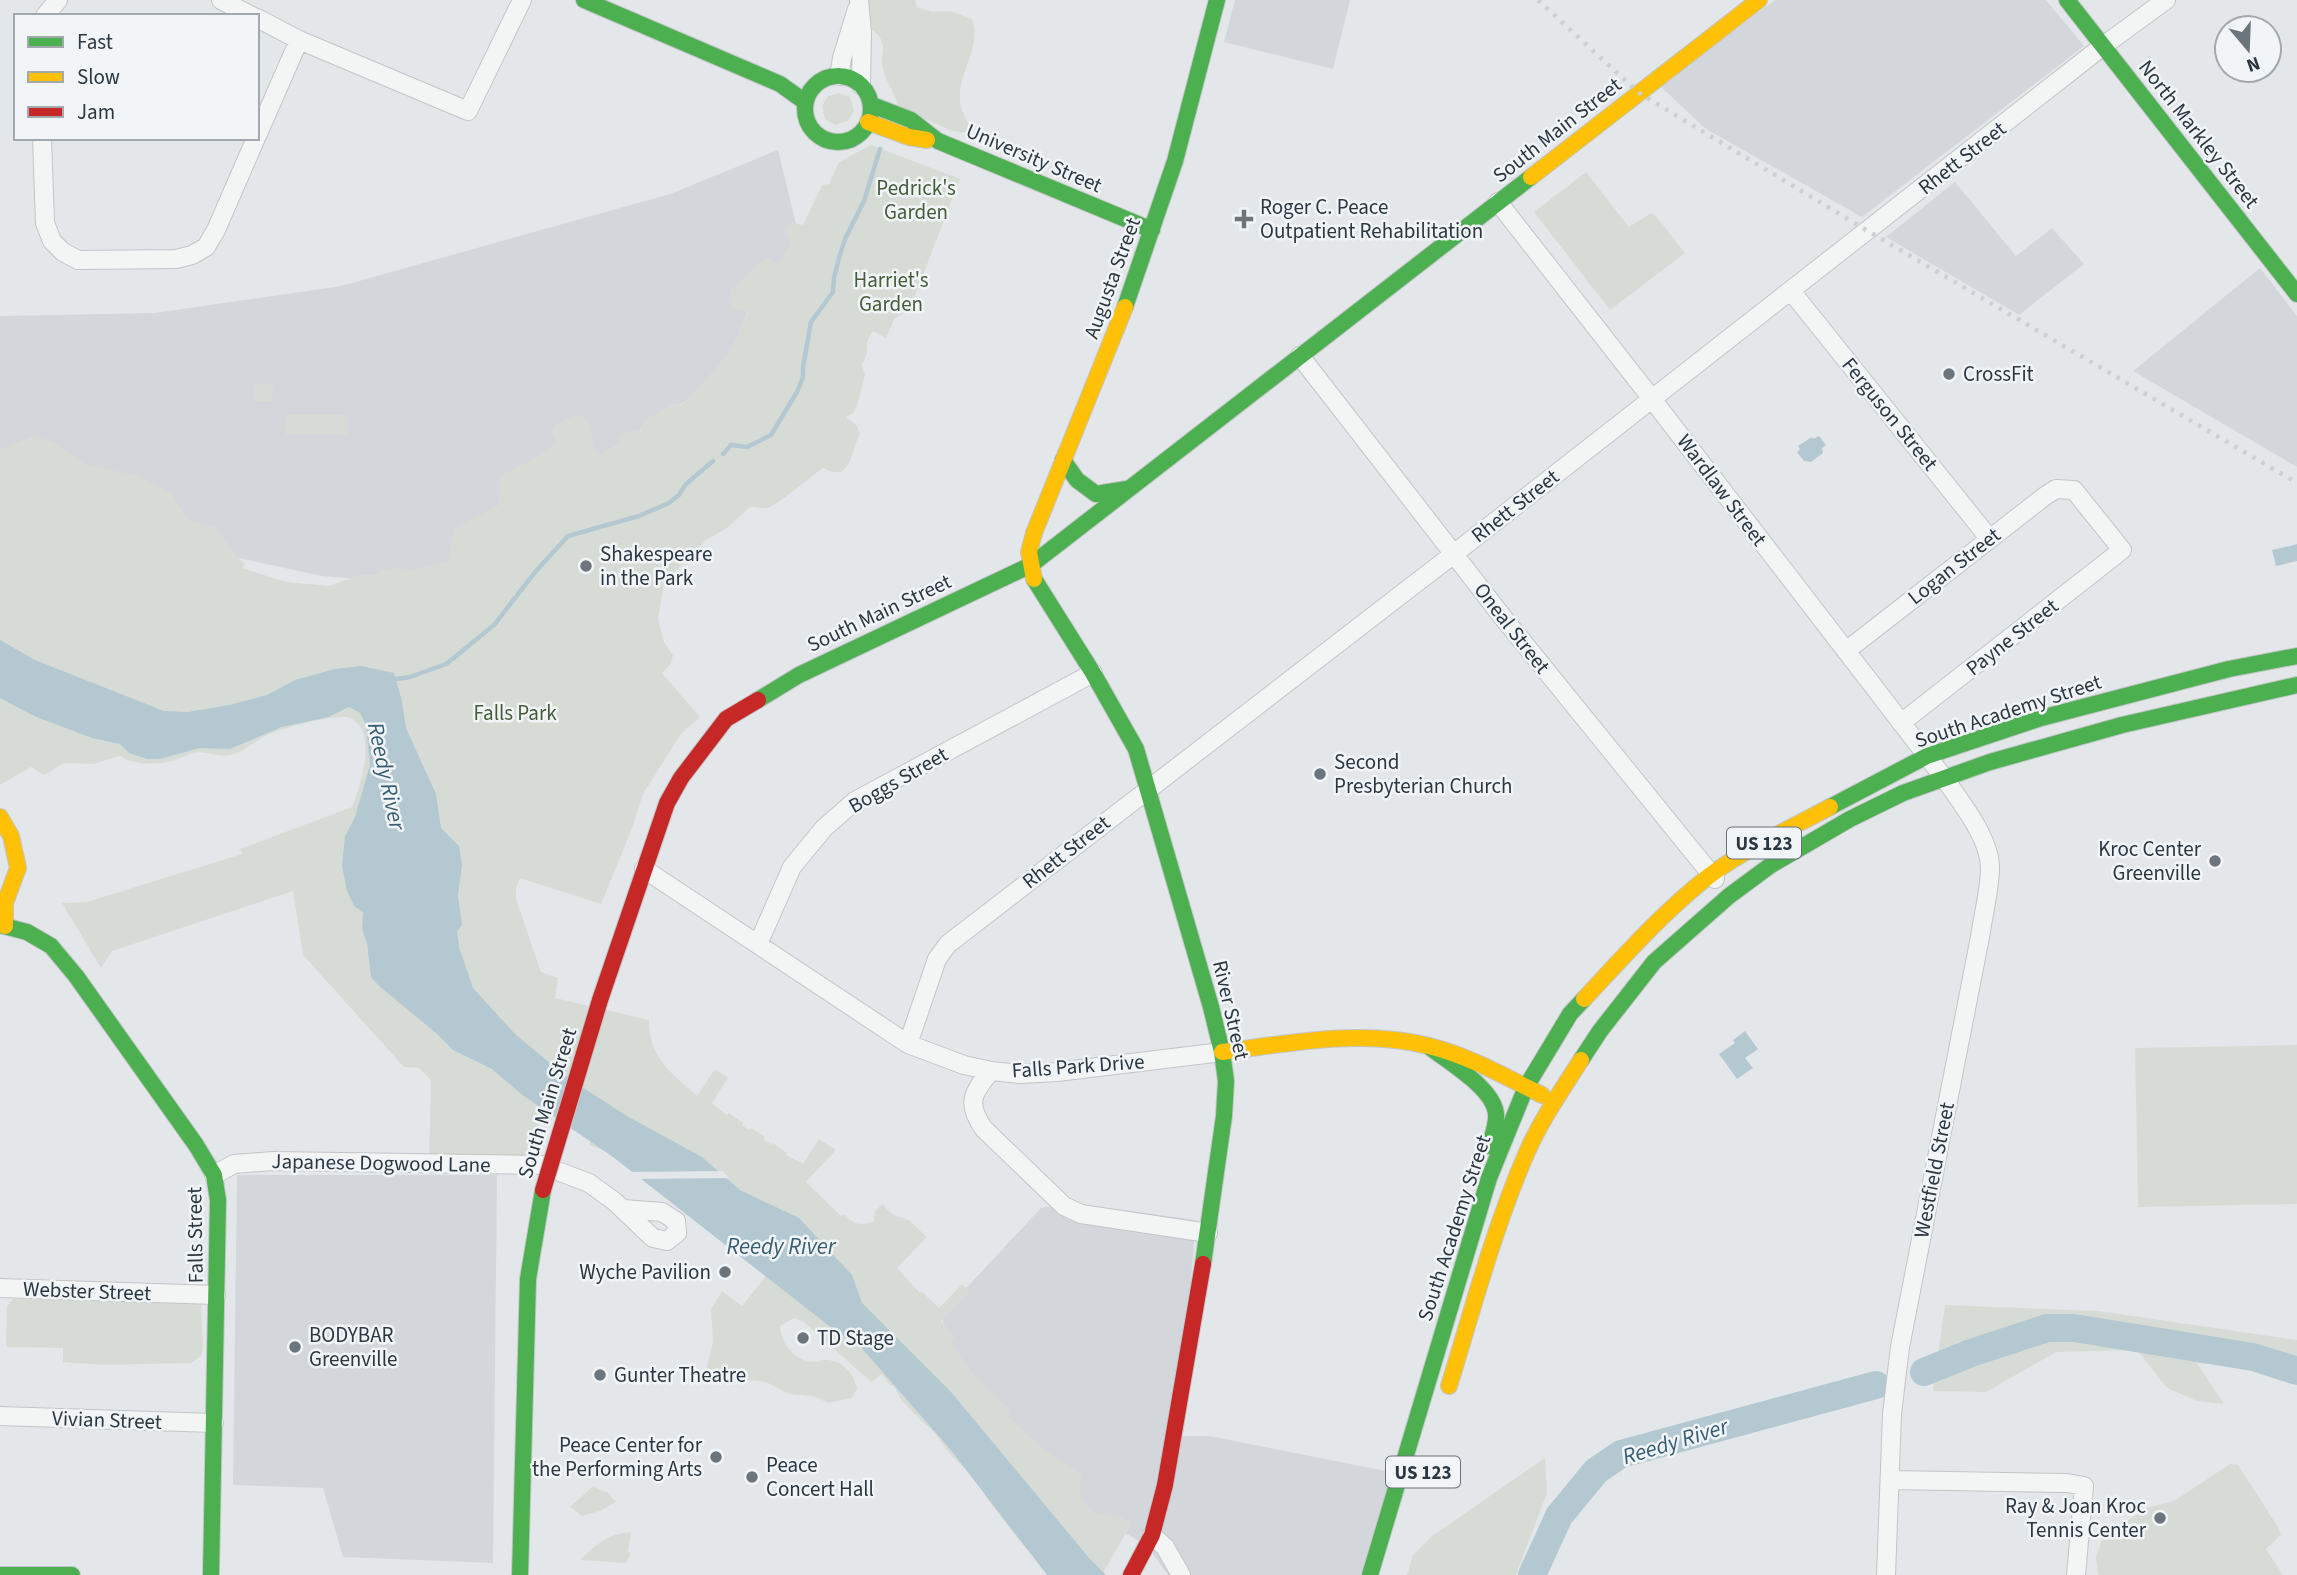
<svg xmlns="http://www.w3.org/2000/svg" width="2297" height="1575" font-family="'Source Sans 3',sans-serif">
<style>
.built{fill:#d3d7dc}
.green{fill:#d6dcd5}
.water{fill:#b4c8d2}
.pier{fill:#e4e7e9}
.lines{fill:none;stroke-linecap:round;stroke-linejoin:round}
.stream{stroke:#b4c8d2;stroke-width:4.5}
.river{stroke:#b4c8d2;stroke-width:28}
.street-casing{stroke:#c2c5c7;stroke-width:20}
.fast-casing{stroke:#c2c5c7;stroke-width:18}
.slow-casing{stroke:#c2c5c7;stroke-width:18}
.jam-casing{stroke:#c2c5c7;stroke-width:18}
.street{stroke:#f3f5f5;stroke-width:18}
.fast{stroke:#4caf50;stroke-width:16}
.slow{stroke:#ffc107;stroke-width:16}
.jam{stroke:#c62828;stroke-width:16}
.rail{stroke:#cdcfd0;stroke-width:4.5;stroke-dasharray:3.5 7;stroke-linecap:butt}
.jam-bridge-casing{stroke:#c2c5c7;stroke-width:18;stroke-linecap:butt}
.jam-bridge{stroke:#c62828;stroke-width:16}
.poi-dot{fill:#6c757c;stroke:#f2f5f7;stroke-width:2.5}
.labels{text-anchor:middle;stroke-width:5;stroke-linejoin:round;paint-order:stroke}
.shield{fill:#f2f5f7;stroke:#677078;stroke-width:2}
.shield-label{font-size:19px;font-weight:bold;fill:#2b3741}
.street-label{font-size:21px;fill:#2b3741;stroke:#f2f5f7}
.park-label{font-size:21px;fill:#465c39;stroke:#f2f5f7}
.poi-label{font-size:21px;fill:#2b3741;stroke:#f2f5f7;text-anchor:start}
.water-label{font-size:23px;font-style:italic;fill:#375d73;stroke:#f2f5f7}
</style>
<rect width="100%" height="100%" fill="#e4e7e9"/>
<path class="built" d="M 1235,0 L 1350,0 L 1333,69 L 1224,42 Z
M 1775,0 L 2046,0 L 2084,46 L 1862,217 L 1706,129 L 1660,86 Z
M 778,150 L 799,236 L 749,309 L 729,355 L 687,400 L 602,455 L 519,516 L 488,551 L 394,582 L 321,576 L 107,529 L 0,469 L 0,316 L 155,313 L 341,286 L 670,194 Z
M 1955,182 L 2016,256 L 2052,228 L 2084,264 L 2019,315 L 1886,237 Z
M 2260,268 L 2297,316 L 2297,467 L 2133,371 Z
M 237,1175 L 497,1175 L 493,1563 L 343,1557 L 323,1488 L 233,1485 Z
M 1071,1203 L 1196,1220 L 1181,1398 L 1172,1436 L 1209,1436 L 1406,1475 L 1376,1575 L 1168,1575 L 1147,1546 L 1094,1514 L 955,1361 L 941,1315 L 1041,1208 Z"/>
<path class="green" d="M 864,0 L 915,0 L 917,7 L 932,12 L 950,11 L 972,19 C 982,49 958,71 960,100 C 960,108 966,118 969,126 L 966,133 L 952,131 L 898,107 C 895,92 884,80 882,64 C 881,57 885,49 882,42 C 879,34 874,31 867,26 Z
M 839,93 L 850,97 L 854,111 L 849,120 L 835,125 L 825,119 L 822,106 L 828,96 Z
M 871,145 L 960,179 L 909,311 L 895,318 L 886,338 L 873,331 L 867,342 L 867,353 L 862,365 L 865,375 L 857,406 L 853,413 L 846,417 L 857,426 L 860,434 C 852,448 854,462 841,472 L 832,472 L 823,468 C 814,474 774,508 767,508 C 761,509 756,506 750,507 L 727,528 L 706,540 L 664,583 L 658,619 L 664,642 L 673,655 L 671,664 L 662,673 L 700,717 L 681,734 L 643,794 L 631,831 L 601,904 L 520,878 L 516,888 L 516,899 L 541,972 L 558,978 L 555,998 L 649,1020 C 649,1059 671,1072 697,1096 L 715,1069 L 728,1078 L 712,1103 L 727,1115 L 729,1113 L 743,1123 L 742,1125 L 749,1130 L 751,1128 L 765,1137 L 764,1140 L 772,1145 L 773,1143 L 787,1153 L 786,1155 L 803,1164 L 819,1139 L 836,1150 L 806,1182 L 841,1216 L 844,1214 C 855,1225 859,1226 874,1221 L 875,1212 L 882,1204 L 893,1215 L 909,1220 L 927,1237 L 897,1268 L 920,1293 L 922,1292 L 939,1308 L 962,1284 L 970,1291 L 941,1321 L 955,1337 L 951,1341 C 970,1375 983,1384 1010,1410 L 1007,1415 C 1030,1438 1051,1459 1082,1473 C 1076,1489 1080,1508 1100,1514 C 1112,1517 1121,1514 1131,1524 L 1102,1575 L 1050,1575 C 1027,1551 1008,1526 988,1500 C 984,1494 982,1486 978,1481 C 968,1469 953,1460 944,1446 C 940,1441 936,1434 931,1429 C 919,1419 900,1402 894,1386 L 890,1385 L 882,1374 L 871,1382 L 804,1322 L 794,1318 L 780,1326 C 781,1344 796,1363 816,1362 C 824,1361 819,1359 827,1360 C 843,1361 854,1374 857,1388 L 852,1398 L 828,1403 L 813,1396 L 789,1394 L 766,1382 L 743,1380 L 720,1384 L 706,1370 L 713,1342 L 711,1309 L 722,1291 L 742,1306 L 766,1276 L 609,1152 L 589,1145 L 591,1138 L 545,1102 L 529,1158 L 429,1161 L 431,1080 L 419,1068 L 404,1067 L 303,955 L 293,891 L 112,951 L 101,968 L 62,903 L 87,902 L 242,854 L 240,849 L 352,807 C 360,787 379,730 350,718 C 336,713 286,728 272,733 C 258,738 247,750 234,754 C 219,759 206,750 192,753 C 185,755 179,760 172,761 C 157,765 132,765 120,756 L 93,764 L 64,763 L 44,775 L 31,767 L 0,785 L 0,450 L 34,436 L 54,443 L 84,464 L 138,476 L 171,493 L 187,519 L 216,528 L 238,558 L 246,564 L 242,568 L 286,582 L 329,586 L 360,575 L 375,575 L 382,570 L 397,568 L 414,570 L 448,562 L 454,529 L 499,505 L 500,476 L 533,459 L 557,442 L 552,432 L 557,423 L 577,415 L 589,420 L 594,452 L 602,455 L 621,443 L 617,438 L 629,431 L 641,431 L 642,422 L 674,403 L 679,406 L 687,400 L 728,355 L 749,311 L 732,309 L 731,290 C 745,280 753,266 769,258 L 778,264 L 791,243 L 784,231 L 792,222 L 803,225 L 822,185 L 829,184 L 839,162 Z
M 1586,172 L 1629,227 L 1651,213 L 1656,216 L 1685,253 L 1610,310 L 1534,212 Z
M 254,384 L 273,385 L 272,401 L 254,401 Z
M 286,415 L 348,415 L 347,435 L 285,434 Z
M 2297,1045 L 2297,1204 L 2138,1207 L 2135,1048 Z
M 13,1299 L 201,1301 L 203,1348 L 201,1356 L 191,1363 L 103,1365 L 63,1362 L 63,1348 L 6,1347 L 7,1306 Z
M 1945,1305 L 2099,1311 L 2297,1340 L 2297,1376 L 2272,1369 L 2197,1363 L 2224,1404 L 2197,1401 L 2167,1388 L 2137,1350 L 2056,1352 L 1986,1392 L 1933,1391 Z
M 1545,1458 L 1547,1493 L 1516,1575 L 1407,1575 L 1413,1555 L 1432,1536 Z
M 2230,1464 L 2238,1465 L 2278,1527 L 2281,1535 L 2266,1549 L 2283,1575 L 2098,1575 L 2096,1557 L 2103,1537 L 2147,1508 L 2174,1501 Z
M 593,1486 L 605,1492 L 606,1491 L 616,1502 L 600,1511 L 582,1516 L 570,1507 Z
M 631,1532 L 628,1552 L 631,1553 L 626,1563 L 580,1560 C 594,1546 609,1533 631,1532 Z"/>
<path class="water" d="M 1819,436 L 1826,445 L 1822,448 L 1823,453 L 1811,462 L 1804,461 L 1797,452 L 1800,449 L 1798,446 L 1812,437 L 1813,439 Z
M 2297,544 L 2297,561 L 2276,566 L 2272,550 Z
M 0,640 L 35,660 L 164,711 L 188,712 L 229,705 L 267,695 L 295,680 L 335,669 L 361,666 L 394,673 L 402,701 L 406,728 L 436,794 L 441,828 L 459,846 L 462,864 L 458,896 L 462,925 L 457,931 L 459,947 L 473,988 L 515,1034 L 568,1078 L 627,1116 L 702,1157 L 740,1190 L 799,1218 L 852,1275 L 862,1303 L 951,1392 L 1090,1559 L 1106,1575 L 1047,1575 L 950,1449 L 859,1345 L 838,1333 L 613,1157 L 521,1094 L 492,1069 L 453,1050 L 436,1033 L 379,986 L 371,977 L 367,943 L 362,929 L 363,912 L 354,906 L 347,891 L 342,866 L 345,836 L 355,817 L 370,765 L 366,725 L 360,713 L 349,707 L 328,717 L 282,727 L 230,749 L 200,748 L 160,759 L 147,759 L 129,753 L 120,744 L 92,738 L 34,716 L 0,698 Z
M 1745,1031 L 1758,1049 L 1745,1058 L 1753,1068 L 1737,1079 L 1719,1054 L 1735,1043 L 1733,1040 Z"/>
<path class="pier" d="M 723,1171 L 729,1178 L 636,1179 L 627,1172 Z"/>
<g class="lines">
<path class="stream" d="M 723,454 L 731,445 L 747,447 L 771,435 L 797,392 L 803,377 L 803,367 L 811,322 L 833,292 L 834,278 L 839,258 L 845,239 L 864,201 L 880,149
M 390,680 L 410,677 L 446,664 L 455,657 L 494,625 L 536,571 L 568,536 L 639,516 L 669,503 L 679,495 L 686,484 L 713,461"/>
<path class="river" d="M 1924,1372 L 1971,1353 L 2047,1328 L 2074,1328 L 2253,1357 L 2297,1371
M 1532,1575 L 1559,1516 L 1596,1471 L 1621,1454 L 1876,1385"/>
<defs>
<path id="street" d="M 221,0 L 252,16
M 859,0 L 862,32 L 861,85
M 45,16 L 58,0
M 257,18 L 299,40 L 468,111 L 522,0
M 839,76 L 842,58 L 857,9
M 257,136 L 299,40
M 42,138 L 45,223 L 52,241 L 63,252 L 78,260 L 176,259 L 192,255 L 206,247 L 216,230 L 256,138
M 1498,202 L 1652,399 L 1944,778 C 1961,802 1992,841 1990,871 C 1989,893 1983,916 1980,937 L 1900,1347 L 1892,1414 L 1886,1575
M 1791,291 L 1989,538
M 1300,356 L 1505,620 L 1715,879
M 1846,651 L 2045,496 L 2056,489 L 2074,490 L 2122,550 L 1901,723
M 644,869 L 908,1044 L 964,1065 L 991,1071 L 1020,1074 L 1057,1072 L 1222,1052
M 758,944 L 792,867 L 824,828 L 855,801 L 1093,673
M 908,1044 L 937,959 L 948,944 L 1455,553 L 2103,46 L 2166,0
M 991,1071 C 972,1093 966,1104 984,1129 L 1064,1206 L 1081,1214 L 1208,1233
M 214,1175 L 234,1164 L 273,1161 L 542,1165 L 589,1183 L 614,1201 L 653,1238 L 667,1241 L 677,1233 L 676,1221 L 662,1212 L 623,1209
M 0,1288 L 216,1295
M 0,1416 L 214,1423
M 1891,1480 L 2067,1483 L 2084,1486 L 2076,1575
M 1152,1535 L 1165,1547 L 1181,1575"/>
<path id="fast" d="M 584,0 L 780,84 L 805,102
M 2067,0 L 2297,294
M805 109a33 33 0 1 1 66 0a33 33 0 1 1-66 0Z
M 872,105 L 911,120 L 938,141 L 1152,230
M 1125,307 L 1175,161 L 1217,0
M 1063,460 L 1077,480 L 1096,494 L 1127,489
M 1034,579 L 1093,673 L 1136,749 L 1211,1007 L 1222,1052 L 1226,1081 L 1224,1116 L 1203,1264
M 758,700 L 799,675 L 1031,565 L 1531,177
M 1830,807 L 1927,756 L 2041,718 L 2229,669 L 2297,656
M 0,925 L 27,932 L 51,946 L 76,976 L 196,1145 L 214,1175 L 218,1200 L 211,1575
M 1428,1046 C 1447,1061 1494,1088 1496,1114 C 1497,1124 1492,1136 1490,1146
M 1581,1060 L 1600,1031 L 1654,962 L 1729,896 L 1771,865 L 1850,819 L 1903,793 L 1990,762 L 2122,725 L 2297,685
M 0,1575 L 72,1575
M 520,1575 L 528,1279 L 543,1190
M 1370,1575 L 1489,1178 L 1526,1087 L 1570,1014 L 1584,999"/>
<path id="slow" d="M 868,122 L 909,137 L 927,140
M 1531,177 L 1759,0
M 1034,579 L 1029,552 L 1034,533 L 1125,307
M 0,817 L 11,836 L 18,868 L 5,903 L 5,926
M 1584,999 C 1624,956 1663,912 1709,876 C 1745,849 1791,828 1830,807
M 1222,1052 C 1290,1043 1362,1029 1429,1046 C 1469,1056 1506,1077 1542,1095
M 1449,1386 C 1473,1308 1494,1228 1527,1152 C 1541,1120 1562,1090 1581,1060"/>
<path id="jam" d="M 600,1000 L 667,803 L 681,778 L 726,719 L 758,700
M 1131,1575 L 1152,1535 L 1165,1485 L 1203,1264"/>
</defs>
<use href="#street" class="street-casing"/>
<use href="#fast" class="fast-casing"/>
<use href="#slow" class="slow-casing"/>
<use href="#jam" class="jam-casing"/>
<use href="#street" class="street"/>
<use href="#fast" class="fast"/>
<use href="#slow" class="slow"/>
<use href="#jam" class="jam"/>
<path class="rail" d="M 1538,0 L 1639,93 L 1856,224 L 2297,483"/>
<defs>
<path id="jam-bridge" d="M 543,1190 L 600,1000"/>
</defs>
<use href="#jam-bridge" class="jam-bridge-casing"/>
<use href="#jam-bridge" class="jam-bridge"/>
</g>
<g class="poi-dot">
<path d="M1240.5 208.5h7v7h7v7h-7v7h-7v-7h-7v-7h7z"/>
<circle cx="1949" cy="374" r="7"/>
<circle cx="586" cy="566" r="7"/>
<circle cx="1320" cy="774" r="7"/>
<circle cx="2215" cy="861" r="7"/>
<circle cx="725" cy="1272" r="7"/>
<circle cx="803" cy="1338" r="7"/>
<circle cx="295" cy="1347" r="7"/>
<circle cx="600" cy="1375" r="7"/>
<circle cx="716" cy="1457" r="7"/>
<circle cx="752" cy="1477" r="7"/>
<circle cx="2160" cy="1518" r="7"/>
</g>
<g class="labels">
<g class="shield">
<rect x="1727" y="827.5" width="74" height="31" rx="5"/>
<rect x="1386" y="1456.5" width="74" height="31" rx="5"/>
</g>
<g class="shield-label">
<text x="1764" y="850">US 123</text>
<text x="1423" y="1479">US 123</text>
</g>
<g class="street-label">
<text transform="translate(1557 130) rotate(-38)" y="7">South Main Street</text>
<text transform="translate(2199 134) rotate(52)" y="7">North Markley Street</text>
<text transform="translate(1034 158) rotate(23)" y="7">University Street</text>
<text transform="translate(1962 158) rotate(-38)" y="7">Rhett Street</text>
<text transform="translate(1112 278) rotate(-70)" y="7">Augusta Street</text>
<text transform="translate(1890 414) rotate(51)" y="7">Ferguson Street</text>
<text transform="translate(1722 490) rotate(53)" y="7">Wardlaw Street</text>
<text transform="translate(1515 506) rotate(-38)" y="7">Rhett Street</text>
<text transform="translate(1954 566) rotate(-38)" y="7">Logan Street</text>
<text transform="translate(879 613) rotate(-25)" y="7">South Main Street</text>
<text transform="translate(1512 628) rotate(52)" y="7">Oneal Street</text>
<text transform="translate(2012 637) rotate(-38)" y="7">Payne Street</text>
<text transform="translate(2008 711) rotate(-18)" y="7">South Academy Street</text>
<text transform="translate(898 780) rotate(-30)" y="7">Boggs Street</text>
<text transform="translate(1066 852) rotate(-38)" y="7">Rhett Street</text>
<text transform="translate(1231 1010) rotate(77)" y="7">River Street</text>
<text transform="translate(1078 1066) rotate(-4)" y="7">Falls Park Drive</text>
<text transform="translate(547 1103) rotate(-73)" y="7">South Main Street</text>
<text transform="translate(381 1163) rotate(1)" y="7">Japanese Dogwood Lane</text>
<text transform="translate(1934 1170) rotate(-79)" y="7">Westfield Street</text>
<text transform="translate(1454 1228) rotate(-72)" y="7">South Academy Street</text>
<text transform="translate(195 1235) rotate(-91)" y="7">Falls Street</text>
<text transform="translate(87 1291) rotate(2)" y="7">Webster Street</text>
<text transform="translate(107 1420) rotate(2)" y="7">Vivian Street</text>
</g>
<g class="park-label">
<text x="916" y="195">Pedrick's<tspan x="916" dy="24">Garden</tspan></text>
<text x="891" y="287">Harriet's<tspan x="891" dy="24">Garden</tspan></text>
<text x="515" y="720">Falls Park</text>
</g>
<g class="poi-label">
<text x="1260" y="214">Roger C. Peace<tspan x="1260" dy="24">Outpatient Rehabilitation</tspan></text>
<text x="1963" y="381">CrossFit</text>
<text x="600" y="561">Shakespeare<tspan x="600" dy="24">in the Park</tspan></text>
<text x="1334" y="769">Second<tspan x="1334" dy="24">Presbyterian Church</tspan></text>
<text x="2201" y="856" text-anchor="end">Kroc Center<tspan x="2201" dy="24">Greenville</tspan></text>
<text x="711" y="1279" text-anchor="end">Wyche Pavilion</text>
<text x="309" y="1342">BODYBAR<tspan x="309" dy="24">Greenville</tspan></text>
<text x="817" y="1345">TD Stage</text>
<text x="614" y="1382">Gunter Theatre</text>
<text x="702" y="1452" text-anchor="end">Peace Center for<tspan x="702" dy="24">the Performing Arts</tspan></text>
<text x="766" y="1472">Peace<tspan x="766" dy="24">Concert Hall</tspan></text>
<text x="2146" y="1513" text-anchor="end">Ray &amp; Joan Kroc<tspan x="2146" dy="24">Tennis Center</tspan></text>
</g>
<g class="water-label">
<text transform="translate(387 776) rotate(78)" y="8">Reedy River</text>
<text x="781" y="1254">Reedy River</text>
<text transform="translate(1675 1441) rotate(-17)" y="8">Reedy River</text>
</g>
</g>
<rect x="14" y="14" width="245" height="126" fill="#f2f5f7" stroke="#a2a9ae" stroke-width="2"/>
<rect x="28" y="37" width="35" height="10" fill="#4caf50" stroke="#a2a9ae" stroke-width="2"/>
<text x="77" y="49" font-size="21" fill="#2b3741">Fast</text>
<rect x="28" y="72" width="35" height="10" fill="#ffc107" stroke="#a2a9ae" stroke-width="2"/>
<text x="77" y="84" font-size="21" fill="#2b3741">Slow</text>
<rect x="28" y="107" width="35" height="10" fill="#c62828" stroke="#a2a9ae" stroke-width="2"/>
<text x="77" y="119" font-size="21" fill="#2b3741">Jam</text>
<g transform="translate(2248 49) rotate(161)"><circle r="33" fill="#f2f5f7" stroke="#a2a9ae" stroke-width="2"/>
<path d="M0-5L12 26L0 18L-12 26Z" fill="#6c757c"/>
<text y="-10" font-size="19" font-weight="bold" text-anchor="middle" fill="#2b3741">N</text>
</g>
</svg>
